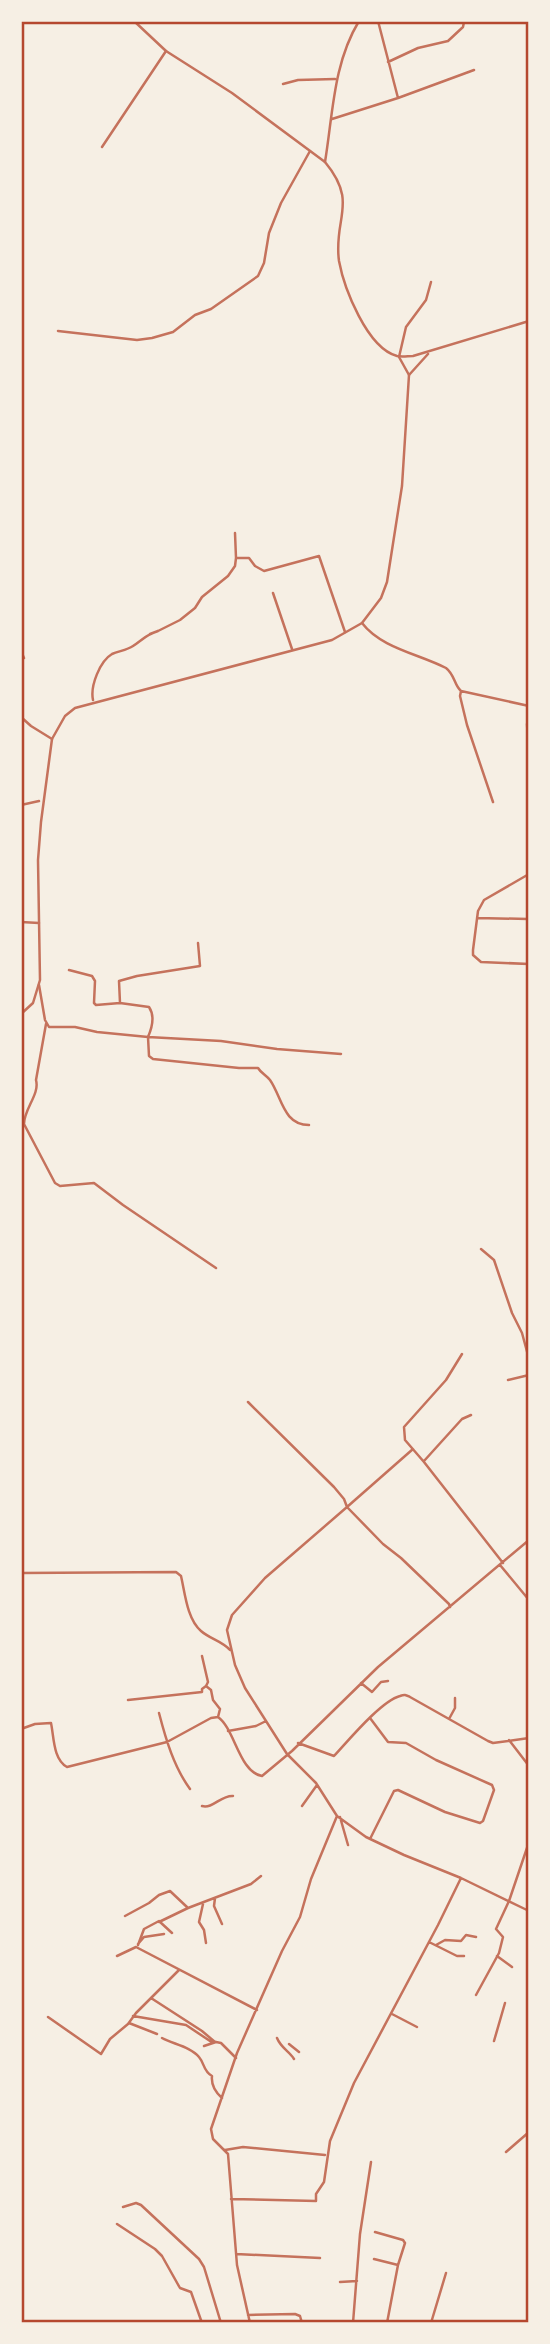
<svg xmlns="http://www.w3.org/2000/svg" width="550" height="2344" font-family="'Fira Sans',sans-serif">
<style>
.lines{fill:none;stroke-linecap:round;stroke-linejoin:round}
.minor{stroke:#c5725c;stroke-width:2.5}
.tertiary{stroke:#c5725c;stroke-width:2.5}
.neatline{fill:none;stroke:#b5482f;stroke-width:2.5}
</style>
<rect width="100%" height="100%" fill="#f6efe4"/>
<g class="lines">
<path class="minor" d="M 378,21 L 398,98
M 388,62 L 418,48 L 448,41 L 463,27 L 464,22
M 283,84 L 298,80 L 335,79
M 332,119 L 398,98 L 474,70
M 102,147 L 166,51
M 325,162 C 333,114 333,64 359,21
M 58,331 L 137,340 L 152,338 L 173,332 L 195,315 L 211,309 L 258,276 L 264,263 L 269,233 L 281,203 L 310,151
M 428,354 L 409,375 L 399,357 L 406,327 L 426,300 L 431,282
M 236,558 L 249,558 L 255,566 L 264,571 L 319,556 L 345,632
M 273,593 L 292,649
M 362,623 C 381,648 419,654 446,668 C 455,675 454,685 461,691 L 529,706
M 158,631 L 180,620 L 195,608 L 202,597 L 228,576 L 235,566 L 236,558 L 235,533
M 21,651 L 24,658
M 461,691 L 460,696 L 467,725 L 493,802
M 93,700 C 90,686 100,661 112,654 C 119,651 127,650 133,646 C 142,640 147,634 158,631 L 150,634
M 21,717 L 31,726 L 52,739
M 529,720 L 527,724 L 529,757
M 21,805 L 39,801
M 529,874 L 484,900 L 478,911 L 473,950 L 473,955 L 481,962 L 529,964
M 477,918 L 528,919
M 21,922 L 39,923
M 69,970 L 92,976 L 95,981 L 94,1003 L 96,1005 L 120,1003
M 39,985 L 45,1020 L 49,1027 L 75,1027 L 97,1032 L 148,1037 C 152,1028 155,1016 149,1007 L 120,1003 L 119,981 L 137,976 L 200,966 L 198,943
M 46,1024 L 36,1080 C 40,1094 24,1109 24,1124 L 55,1183 L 60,1186 L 94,1183 L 123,1205 L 216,1268
M 309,1125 C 283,1125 282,1097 270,1080 C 266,1075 261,1073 258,1068 L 239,1068 L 153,1059 L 149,1056 L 148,1037 L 221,1041 L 277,1049 L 341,1054
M 481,1249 L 494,1260 L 512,1313 L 522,1333 L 529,1359
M 462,1354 L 446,1380 L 404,1427 L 405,1440 L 424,1462 L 503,1563
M 508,1380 L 529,1375
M 248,1402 L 334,1487 L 344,1499 L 347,1507 L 265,1578 L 232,1615 L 227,1630 L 235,1665 L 245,1688 L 287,1754 L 316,1783 L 337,1816 L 366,1837 L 404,1855 L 461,1878 L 529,1911
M 413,1449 L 347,1507 L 383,1544 L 401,1558 L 449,1604 L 450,1607
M 424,1461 L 462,1419 L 471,1415
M 500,1565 L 529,1600
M 21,1573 L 176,1572 L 181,1576 C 185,1593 187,1619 201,1631 C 210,1639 222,1641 230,1650
M 202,1656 L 208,1682 L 206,1686
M 361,1683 L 372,1692 L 381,1682 L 388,1681
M 128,1700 L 202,1692 L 202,1689 L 206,1686 L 211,1690 L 213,1700 L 220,1709 L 218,1717
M 159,1713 C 166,1740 174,1767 190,1789
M 218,1717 C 235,1729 239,1772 262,1776 L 292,1751 L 378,1667 L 529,1540
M 449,1719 L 455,1708 L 455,1698
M 21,1729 L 35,1724 L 51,1723 C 54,1737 53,1759 67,1767 L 167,1742 L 211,1718 L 218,1717
M 228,1731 L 256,1726 L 266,1721
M 509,1740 L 529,1766
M 298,1743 L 334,1756 C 348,1741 381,1701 400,1696 C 405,1694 406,1695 410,1697 L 488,1741 L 493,1743 L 529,1738
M 202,1806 C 213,1809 221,1795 233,1796
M 302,1806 L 317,1785
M 340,1817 L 348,1845
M 370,1839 L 394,1791 L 398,1790 L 445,1812 L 480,1823 L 483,1821 L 494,1790 L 492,1785 L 436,1760 L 406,1743 L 388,1742 L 370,1718
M 215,1898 L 214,1906 L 222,1924
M 203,1904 L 199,1922 L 204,1930 L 206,1943
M 188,1908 L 251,1884 L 261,1876
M 125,1916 L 149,1903 L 159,1895 L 170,1891 L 188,1908 L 159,1922
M 429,1942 L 457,1956 L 464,1956
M 138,1944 L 144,1937 L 164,1934
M 138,1945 L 144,1929 L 159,1921 L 172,1933
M 436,1945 L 445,1940 L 461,1941 L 466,1935 L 476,1937
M 117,1956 L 136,1947 L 257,2010
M 497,1956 L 512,1967
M 476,1995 L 499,1953 L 503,1937 L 496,1929 L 509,1901 L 529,1842
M 151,1998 L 202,2031 L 215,2042
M 392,2014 L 417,2027
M 133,2016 L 186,2025 L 213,2043
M 48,2017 L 101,2054 L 110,2039 L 128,2024 L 136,2013 L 179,1970
M 129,2023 L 157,2034
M 162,2038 C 173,2044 191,2047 199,2057 C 205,2064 203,2071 212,2076 C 211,2085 215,2092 222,2098
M 277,2038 C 281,2048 289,2051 294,2059
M 494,2041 L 505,2003
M 289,2044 L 299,2052
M 204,2046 L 216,2042 L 221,2043 L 236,2058
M 225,2150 L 243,2147 L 325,2155
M 506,2152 L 529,2132
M 231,2199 L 316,2201 L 316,2194 L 324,2182 L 330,2141 L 354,2083 L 438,1925 L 461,1878
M 123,2207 L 136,2203 L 141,2205 L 199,2259 L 204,2267 L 221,2323
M 117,2224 L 155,2249 L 162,2256 L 180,2288 L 191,2292 L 202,2323
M 375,2232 L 403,2240 L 405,2243 L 398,2265 L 387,2323
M 236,2254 L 320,2258
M 374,2259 L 398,2265
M 340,2282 L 357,2281
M 248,2315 L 295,2314 L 300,2316 L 302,2323
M 160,2322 L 160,2323
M 250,2323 L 237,2265 L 228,2154 L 213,2139 L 211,2129 L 237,2053 L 282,1951 L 300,1917 L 311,1879 L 337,1816
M 353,2323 L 360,2234 L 371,2162
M 431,2323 L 446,2273"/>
<path class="tertiary" d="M 134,21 L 166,51 L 232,93 L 325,162 C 359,203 333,218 339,261 C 344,288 367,348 397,356 C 402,357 408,356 413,356 L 529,321
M 21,1014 L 33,1003 L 40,980 L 38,860 L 41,822 L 52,739 L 65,716 L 75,708 L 332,640 L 362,623 L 381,598 L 387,582 L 402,486 L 409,375"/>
</g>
<rect width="550" height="2344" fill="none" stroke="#f6efe4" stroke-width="46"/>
<rect x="23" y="23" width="504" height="2298" class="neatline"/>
</svg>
